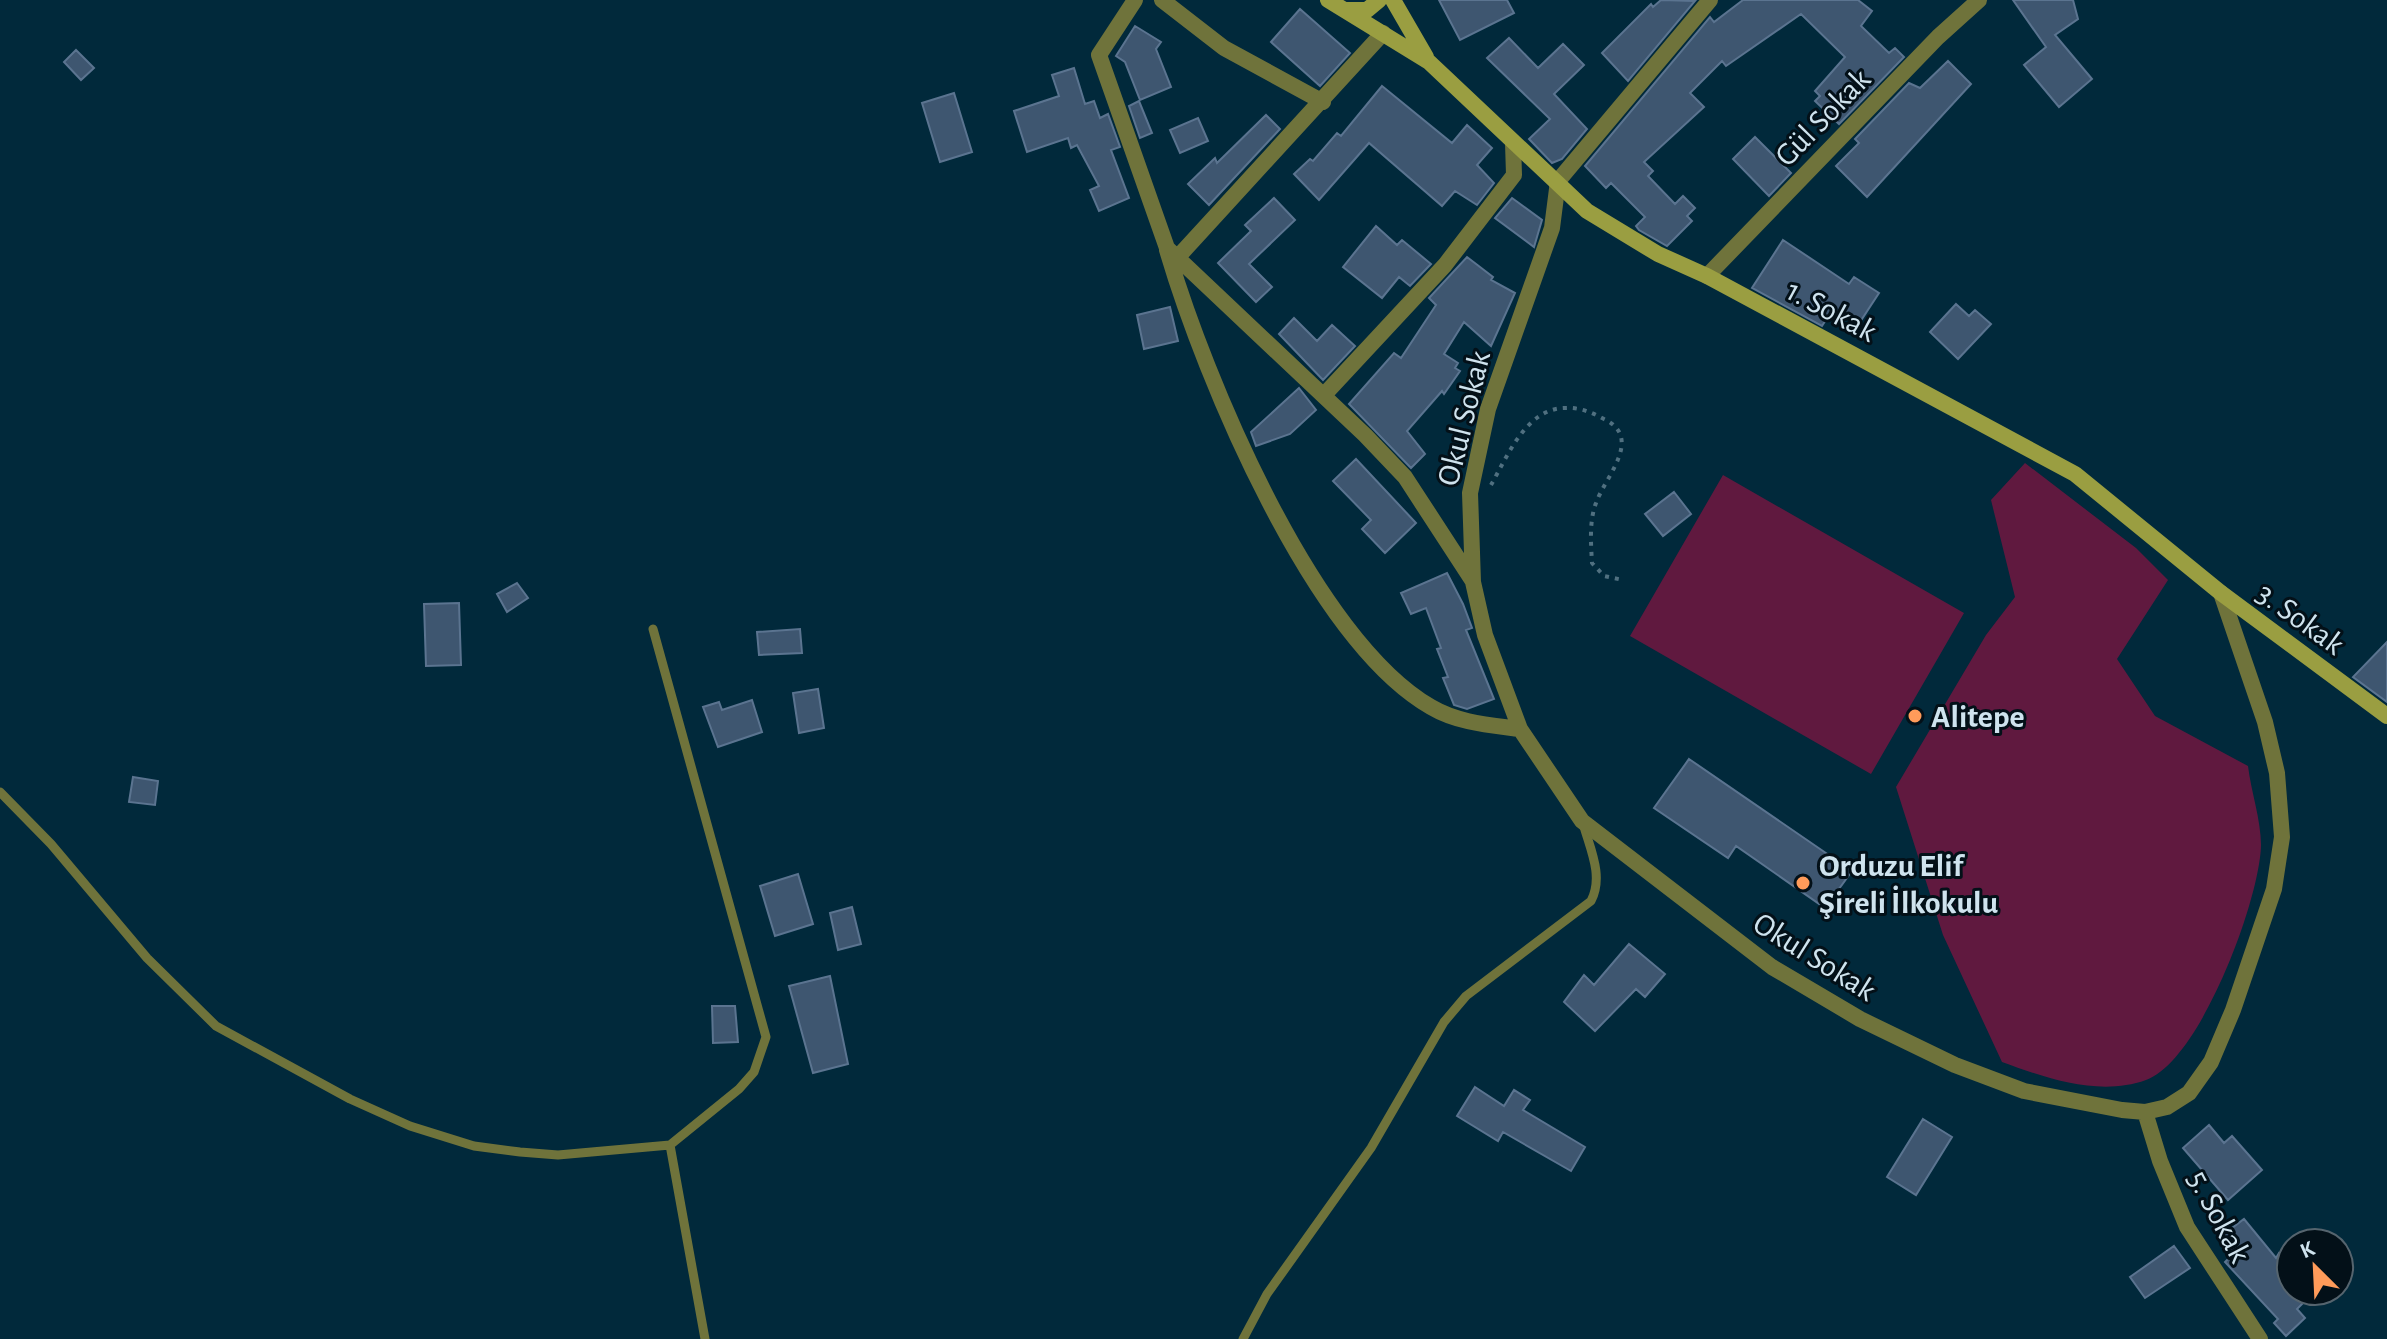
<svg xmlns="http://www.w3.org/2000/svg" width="2387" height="1339" font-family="'Alegreya Sans',sans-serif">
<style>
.green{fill:#60193f}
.building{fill:#3e5670;stroke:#5b7490;stroke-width:2}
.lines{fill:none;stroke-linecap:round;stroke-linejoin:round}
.path{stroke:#507080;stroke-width:4;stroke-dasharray:4 6;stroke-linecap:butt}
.lane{stroke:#6f733b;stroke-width:9}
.street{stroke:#6f733b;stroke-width:16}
.secondary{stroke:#9a9e41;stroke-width:16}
.poi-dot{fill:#ff9b5a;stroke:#031018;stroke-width:3}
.labels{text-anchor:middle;stroke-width:6;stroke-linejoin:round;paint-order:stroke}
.street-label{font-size:32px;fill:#cfe3ee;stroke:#031018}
.poi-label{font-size:32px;font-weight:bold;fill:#cfe3ee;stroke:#031018;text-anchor:start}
</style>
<rect width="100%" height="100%" fill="#01293b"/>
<path class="green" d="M 2025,463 L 2136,548 L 2168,580 L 2117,659 L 2155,716 L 2248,766 C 2251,791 2261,820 2261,845 C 2260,900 2200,1061 2146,1080 C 2099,1097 2046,1078 2002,1062 L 1943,935 L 1896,787 L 1986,635 L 2015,597 L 1991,500 Z
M 1723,475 L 1964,613 L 1871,774 L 1630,636 Z"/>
<path class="building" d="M 1439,0 L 1507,0 L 1514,13 L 1460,40 Z
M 1661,0 L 1695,1 L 1628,81 L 1602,53 L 1651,4 L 1653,7 Z
M 1743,0 L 1858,0 L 1872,11 L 1861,26 L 1889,53 L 1895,48 L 1904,57 L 1839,124 L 1815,101 L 1820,96 L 1815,91 L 1845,57 L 1801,14 L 1726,66 L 1722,61 L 1690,93 L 1704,107 L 1644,162 L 1653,171 L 1648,176 L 1675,204 L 1683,196 L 1695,208 L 1687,216 L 1692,221 L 1667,246 L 1639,230 L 1636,226 L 1645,217 L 1611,183 L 1606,188 L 1585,166 L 1710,17 L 1714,22 Z
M 2013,0 L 2073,0 L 2078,19 L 2055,35 L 2092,79 L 2059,107 L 2024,65 L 2046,47 Z
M 1300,9 L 1350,53 L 1320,86 L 1271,42 Z
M 1135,26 L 1161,42 L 1156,49 L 1171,87 L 1140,100 L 1125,62 L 1116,56 Z
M 1509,38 L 1538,68 L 1563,44 L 1584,65 L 1554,94 L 1587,129 L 1562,159 L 1552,163 L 1529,139 L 1550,119 L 1487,58 Z
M 76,50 L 94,68 L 81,80 L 64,62 Z
M 1948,61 L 1971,84 L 1867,197 L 1836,166 L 1859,143 L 1855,139 L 1909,83 L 1920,88 Z
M 1074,68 L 1085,104 L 1094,101 L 1100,118 L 1108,114 L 1120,147 L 1111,150 L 1129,198 L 1099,211 L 1090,190 L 1099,186 L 1077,145 L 1071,148 L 1068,138 L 1027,152 L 1014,111 L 1059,96 L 1052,75 Z
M 1382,86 L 1452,143 L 1467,125 L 1492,148 L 1477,165 L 1494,183 L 1477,205 L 1455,191 L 1442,206 L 1369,143 L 1319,200 L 1294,174 L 1310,159 L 1313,161 L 1337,133 L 1341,136 Z
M 954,93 L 972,152 L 940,162 L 922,103 Z
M 1139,101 L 1152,133 L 1140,138 L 1129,106 Z
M 1266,115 L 1280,129 L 1209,205 L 1188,184 L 1215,158 L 1217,163 Z
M 1198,118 L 1208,141 L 1180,153 L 1170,130 Z
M 1755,137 L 1791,173 L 1769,196 L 1733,159 Z
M 1274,198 L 1295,220 L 1249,264 L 1272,287 L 1256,302 L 1218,263 L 1251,231 L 1245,225 Z
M 1512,198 L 1542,220 L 1534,247 L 1495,218 Z
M 1376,226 L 1397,245 L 1402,240 L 1431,264 L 1410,286 L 1399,277 L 1382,298 L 1343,267 Z
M 1783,240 L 1849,284 L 1854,277 L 1879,293 L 1858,325 L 1833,309 L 1822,326 L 1752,288 Z
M 1467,257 L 1493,277 L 1491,280 L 1515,293 L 1491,346 L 1464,322 L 1444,354 L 1458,363 L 1455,368 L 1460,371 L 1444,394 L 1442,391 L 1407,431 L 1425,454 L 1411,468 L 1349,404 L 1394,353 L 1401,358 L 1436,305 L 1429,298 Z
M 1956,304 L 1969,316 L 1975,310 L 1991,324 L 1958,359 L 1930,332 Z
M 1170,307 L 1178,341 L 1144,349 L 1137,315 Z
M 1294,318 L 1317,341 L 1332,325 L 1355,346 L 1323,380 L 1279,334 Z
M 1299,388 L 1316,410 L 1290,434 L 1256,446 L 1251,432 Z
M 1356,459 L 1416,523 L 1385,553 L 1362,529 L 1371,520 L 1333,481 Z
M 1674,492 L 1691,514 L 1663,536 L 1645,514 Z
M 1447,573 L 1463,604 L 1472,628 L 1466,630 L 1494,699 L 1467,709 L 1454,705 L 1443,678 L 1448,677 L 1437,649 L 1441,648 L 1426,608 L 1411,614 L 1401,593 Z
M 517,583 L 528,598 L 507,612 L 497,594 Z
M 459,603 L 461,665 L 426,666 L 424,604 Z
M 800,629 L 802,653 L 759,655 L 757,632 Z
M 2387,642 L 2387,702 L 2353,677 Z
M 818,689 L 824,728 L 799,733 L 793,693 Z
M 752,700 L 762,732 L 718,747 L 703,707 L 719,702 L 722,710 Z
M 1689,759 L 1852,871 L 1825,908 L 1736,846 L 1728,858 L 1654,808 Z
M 133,777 L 158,781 L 155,805 L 129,802 Z
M 798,874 L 813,924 L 775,936 L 760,886 Z
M 852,907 L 861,944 L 838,950 L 830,913 Z
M 1629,944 L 1665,974 L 1645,997 L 1636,989 L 1595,1031 L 1564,1002 L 1584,975 L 1594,985 Z
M 830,976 L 848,1064 L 813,1073 L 789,986 Z
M 712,1006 L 735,1006 L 738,1042 L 713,1043 Z
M 1475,1087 L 1504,1106 L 1514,1090 L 1530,1100 L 1523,1110 L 1585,1147 L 1571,1171 L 1503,1132 L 1498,1141 L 1457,1116 Z
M 1923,1119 L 1952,1137 L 1916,1195 L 1887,1177 Z
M 2209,1125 L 2224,1143 L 2232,1136 L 2262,1170 L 2228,1200 L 2183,1148 Z
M 2244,1219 L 2276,1258 L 2279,1253 L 2291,1265 L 2291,1291 L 2315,1291 L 2297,1309 L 2305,1318 L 2286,1336 L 2274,1323 L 2278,1319 L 2225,1262 L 2232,1255 L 2219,1238 Z
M 2174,1246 L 2190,1268 L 2145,1298 L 2130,1277 Z"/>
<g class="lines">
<path class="path" d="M 1491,485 C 1507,457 1526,409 1564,408 C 1579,407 1591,412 1604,419 C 1644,438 1605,477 1596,503 C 1589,521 1591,544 1592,563 L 1604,576 L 1623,580"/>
<path class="lane" d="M 0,792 L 51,844 L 147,958 L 216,1026 L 350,1099 L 410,1126 L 474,1146 L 520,1152 L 558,1155 L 670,1145 L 739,1089 L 754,1072 L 766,1037 L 653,629
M 670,1145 L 705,1339
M 1243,1339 L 1267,1294 L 1371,1148 L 1444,1022 L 1466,996 L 1591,901 C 1604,876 1590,849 1583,823"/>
<path class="street" d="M 1135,0 L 1099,55 L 1167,248 L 1365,435 L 1405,477 L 1472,580
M 1162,0 L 1224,48 L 1323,102
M 1710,0 L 1558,181 L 1552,228 L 1488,409 L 1470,493 L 1473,582 L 1485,635 L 1520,729 L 1582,821 L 1772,967 L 1860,1019 L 1955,1065 L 2024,1091 L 2122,1110 L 2145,1112 L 2167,1107 L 2189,1093 L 2211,1062 L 2233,1010 L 2274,889 L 2282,837 L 2277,773 L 2265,722 L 2221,593
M 1167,250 C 1205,379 1313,639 1431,707 C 1458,723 1490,725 1520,729
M 1177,258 L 1383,33
M 1707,276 L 1938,37 L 1979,0
M 1324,395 L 1445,265 L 1514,175 L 1513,143
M 2145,1112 L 2160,1161 L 2187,1227 L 2260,1339"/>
<path class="secondary" d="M 1328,0 L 1429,62 L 1587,211 L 1658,254 L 1707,276 L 2075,474 L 2221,593 L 2387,716
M 1393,0 L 1426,57
M 1345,10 L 1367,10 L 1379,0"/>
</g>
<g class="poi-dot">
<circle cx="1915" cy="716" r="8"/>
<circle cx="1803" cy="883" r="8"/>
</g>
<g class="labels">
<g class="street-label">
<text transform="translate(1822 117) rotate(-46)" y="11">Gül Sokak</text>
<text transform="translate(1832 310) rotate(28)" y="11">1. Sokak</text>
<text transform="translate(1463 418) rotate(-76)" y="11">Okul Sokak</text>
<text transform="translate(2301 618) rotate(36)" y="11">3. Sokak</text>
<text transform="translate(1815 956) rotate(32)" y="11">Okul Sokak</text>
<text transform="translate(2220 1216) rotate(62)" y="11">5. Sokak</text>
</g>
<g class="poi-label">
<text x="1931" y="727">Alitepe</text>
<text x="1819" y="876">Orduzu Elif<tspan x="1819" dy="37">Şireli İlkokulu</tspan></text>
</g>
</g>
<g transform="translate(2315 1267) rotate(336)"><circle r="38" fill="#031018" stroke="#55646e" stroke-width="2"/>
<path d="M0-6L14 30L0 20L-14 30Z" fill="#ff9b5a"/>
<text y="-12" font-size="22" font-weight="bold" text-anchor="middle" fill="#cfe3ee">K</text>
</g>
</svg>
